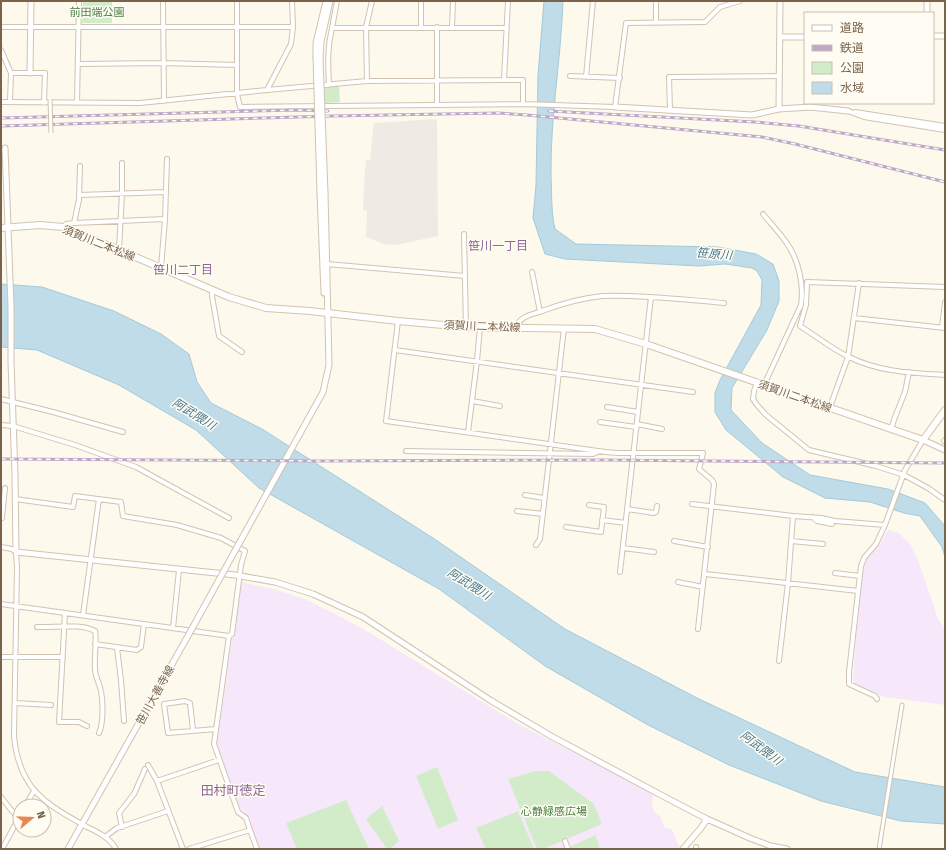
<svg xmlns="http://www.w3.org/2000/svg" width="946" height="850" font-family="'Fira Sans Condensed','Noto Sans JP',sans-serif">
<style>
.industrial{fill:#efebe4}
.education{fill:#f6e8fa}
.green{fill:#d2ecc9}
.water{fill:#bfdce8;stroke:#a5cada}
.lines{fill:none;stroke-linecap:round;stroke-linejoin:round}
.pedestrian-casing{stroke:#d1c3b0;stroke-width:5}
.minor-casing{stroke:#d1c3b0;stroke-width:6}
.tertiary-casing{stroke:#d1c3b0;stroke-width:7}
.secondary-casing{stroke:#d4c4ae;stroke-width:8}
.pedestrian{stroke:#fff;stroke-width:3}
.minor{stroke:#fff;stroke-width:4}
.tertiary{stroke:#fff;stroke-width:5}
.secondary{stroke:#fff;stroke-width:6}
.rail-casing{stroke:#bea8c9;stroke-width:3}
.rail{stroke:#fffcf3;stroke-width:1.5;stroke-dasharray:4.5;stroke-linecap:butt}
.pedestrian-bridge-casing{stroke:#d1c3b0;stroke-width:5;stroke-linecap:butt}
.tertiary-bridge-casing{stroke:#d1c3b0;stroke-width:7;stroke-linecap:butt}
.pedestrian-bridge{stroke:#fff;stroke-width:3}
.tertiary-bridge{stroke:#fff;stroke-width:5}
.labels{text-anchor:middle;stroke-width:3;stroke-linejoin:round;paint-order:stroke}
.park-label{font-size:11px;fill:#4d8044;stroke:#fffcf3}
.street-label{font-size:11px;fill:#7a634d;stroke:#fffcf3}
.neighbourhood-label{font-size:12px;fill:#8c6695;stroke:#fffcf3}
.water-label{font-size:12px;font-style:italic;fill:#46778d;stroke:#fffcf3}
.quarter-label{font-size:13px;fill:#8c6695;stroke:#fffcf3}
</style>
<rect width="100%" height="100%" fill="#fdf9ec"/>
<path class="industrial" d="M 437,119 L 438,236 L 396,245 L 384,244 L 366,237 L 367,211 L 363,210 L 364,184 L 366,160 L 370,160 L 374,123 Z"/>
<path class="education" d="M 888,530 L 899,533 L 910,544 L 919,563 L 938,619 L 945,630 L 945,705 L 885,697 L 856,685 L 853,679 L 859,599 L 864,567 L 867,558 L 878,547 Z
M 240,582 L 274,589 L 305,599 L 341,617 L 370,633 L 518,724 L 653,793 L 652,807 L 655,813 L 661,817 L 664,827 L 672,830 L 680,848 L 259,849 L 244,810 L 240,809 L 217,744 Z"/>
<path class="green" d="M 83,1 L 112,1 L 112,23 L 82,23 Z
M 324,86 L 339,86 L 340,102 L 325,103 Z
M 437,767 L 458,820 L 438,829 L 416,776 Z
M 536,771 L 549,771 L 594,804 L 602,824 L 543,849 L 537,849 L 508,779 Z
M 346,800 L 369,849 L 297,849 L 286,823 Z
M 382,806 L 399,841 L 390,849 L 387,849 L 366,819 Z
M 518,811 L 534,849 L 486,849 L 476,828 Z
M 595,835 L 600,847 L 595,849 L 571,849 L 570,847 Z"/>
<path class="water" d="M 544,1 L 563,1 C 561,60 550,118 551,177 C 552,195 551,212 555,229 L 576,244 L 718,247 L 756,254 L 773,264 L 779,281 L 779,301 L 767,330 L 732,388 L 731,410 L 762,443 L 810,475 L 888,489 L 925,503 L 945,526 L 945,557 L 942,547 L 920,516 L 904,513 L 870,502 L 825,498 L 783,477 L 726,430 L 715,412 L 715,393 L 720,380 L 761,305 L 762,280 L 757,271 L 752,268 L 725,264 L 699,266 L 565,259 L 545,254 L 533,218 L 536,185 L 538,75 Z
M 1,284 L 42,287 L 114,311 L 161,334 L 189,354 L 197,382 L 211,403 L 262,429 L 433,538 L 565,629 L 699,699 L 855,772 L 945,787 L 945,824 L 901,821 L 821,801 L 729,765 L 648,725 L 545,666 L 439,589 L 259,488 L 196,430 L 119,385 L 37,350 L 1,347 Z"/>
<g class="lines">
<defs>
<path id="pedestrian" d="M 879,849 L 902,705"/>
<path id="minor" d="M 163,1 L 164,101
M 237,1 L 237,94 L 240,107 L 523,104 L 615,107 L 626,23 L 705,22 L 720,7 L 740,1
M 337,1 L 332,28 L 507,28
M 656,1 L 656,23
M 1,27 L 293,27
M 421,27 L 421,1
M 437,27 L 437,105
M 452,27 L 453,1
M 1,50 L 11,73
M 79,64 L 163,63 L 237,65
M 570,76 L 620,78
M 586,77 L 593,1
M 504,80 L 508,1
M 367,81 L 366,27 L 372,1
M 329,85 C 328,64 327,48 332,28
M 267,90 L 291,44 L 293,27 L 292,1
M 1,102 L 140,103 L 267,90 L 367,81 L 504,80 L 523,80 L 523,104
M 10,102 L 11,73 L 45,73 L 44,103
M 77,103 L 79,1
M 670,110 L 669,77 L 779,76
M 848,111 L 864,117 L 945,130
M 855,112 L 945,126
M 80,195 L 166,192
M 763,214 C 771,224 781,234 788,245 C 799,261 804,286 801,305 L 764,385
M 74,223 L 79,200 L 80,166
M 63,227 L 66,224 L 74,223 L 165,219
M 464,234 L 466,327
M 119,250 L 122,193 L 122,163
M 327,264 L 465,276
M 161,268 L 165,219 L 167,159
M 532,272 L 540,312
M 945,287 L 807,282 L 806,305 L 800,326 C 816,336 832,349 849,357 C 879,372 912,373 945,375
M 212,290 L 212,296 L 219,336 L 242,352
M 854,318 L 945,328
M 398,321 L 386,421 L 605,452 L 618,453 L 703,453 L 699,469 L 712,480 L 714,484 L 698,629
M 942,327 L 945,302
M 515,328 C 521,316 530,315 542,311 C 561,304 582,298 602,296 C 640,294 685,300 724,303
M 395,350 L 693,392
M 757,383 L 754,391 L 753,399 L 757,405 L 766,415 L 809,450 L 876,466 L 904,475 L 928,488 L 945,500
M 1,399 L 53,412 L 123,432
M 472,401 L 500,406
M 607,407 L 638,412
M 830,407 L 848,357 L 859,283
M 600,422 L 636,427
M 637,424 L 662,429
M 1,425 L 13,426 L 75,445 L 136,467 L 229,518
M 891,429 L 895,417 L 905,392 L 909,372
M 468,432 L 477,361 L 480,327
M 944,441 L 945,440
M 406,451 L 593,454 L 600,451
M 525,495 L 544,498
M 15,499 L 73,507 L 75,496 L 121,502 L 123,516 L 177,525 L 221,538 L 245,551 L 241,565 L 232,634 L 229,636 L 214,744 L 238,812 L 246,818 L 250,830 L 189,849
M 692,504 L 793,516 L 821,518 L 835,521 L 885,525
M 627,509 L 654,513 L 656,512 L 657,506
M 517,511 L 543,514
M 1,517 L 2,518 L 5,488
M 813,517 L 817,521 L 832,524
M 602,520 L 626,523
M 566,527 L 601,532 L 604,507 L 589,505
M 674,541 L 708,547
M 791,541 L 823,544
M 536,545 L 540,539 L 564,328
M 1,547 L 12,549 L 16,552 L 17,567 L 14,736 C 19,789 44,803 87,827 C 98,832 110,838 116,849
M 623,548 L 654,552
M 620,572 L 651,297
M 835,573 L 860,576
M 705,574 L 858,591
M 678,582 L 703,587
M 1,604 L 229,636
M 65,613 L 59,722 L 79,722 L 87,726
M 83,615 L 99,499
M 37,627 C 54,628 80,623 95,631 C 97,637 94,660 95,669 C 95,675 98,681 100,687 C 103,698 104,722 99,733
M 173,628 L 179,570
M 95,644 L 137,650 L 141,647 L 144,624
M 117,648 L 121,680 L 124,721
M 1,657 L 63,657
M 779,661 L 788,583 L 793,516
M 877,699 L 875,696 L 849,684 L 849,672 L 861,566 L 864,558 L 876,544 L 885,525 L 905,470 L 923,440
M 15,703 L 51,705
M 193,730 L 190,703 L 185,701 L 164,704 L 168,733 L 216,729
M 148,765 L 157,781 L 183,849
M 157,781 L 219,760
M 1,797 L 12,811 L 19,818
M 25,806 L 34,791
M 122,827 L 119,813 L 134,794 L 145,769
M 250,830 L 257,849
M 105,837 L 117,828 L 168,811
M 565,841 L 568,849
M 696,847 L 696,849
M 2,849 L 20,816"/>
<path id="tertiary" d="M 927,1 L 927,13
M 933,36 L 945,36
M 780,37 L 805,37
M 316,56 L 316,43 L 326,1
M 320,58 L 321,42 L 330,1
M 30,73 L 31,1
M 615,107 L 752,115 L 779,109 L 810,107 L 848,111
M 779,109 L 780,1
M 5,148 L 11,306 L 11,362 L 15,475 L 16,552 L 235,575 L 275,582 L 313,594 L 363,617 L 490,700 L 551,736 L 661,795 L 707,819 L 752,839 L 771,846 L 787,849
M 320,193 L 324,293
M 923,440 L 945,450
M 241,540 L 323,392 L 329,365 L 325,193
M 68,849 L 189,634
M 683,849 L 701,828 L 707,819"/>
<path id="secondary" d="M 1,228 L 40,225 L 63,227 L 119,250 L 229,297 L 266,308 L 310,311 L 398,321 L 466,327 L 595,329 L 646,344 L 923,440 L 945,410"/>
</defs>
<use href="#pedestrian" class="pedestrian-casing"/>
<use href="#minor" class="minor-casing"/>
<use href="#tertiary" class="tertiary-casing"/>
<use href="#secondary" class="secondary-casing"/>
<use href="#pedestrian" class="pedestrian"/>
<use href="#minor" class="minor"/>
<use href="#tertiary" class="tertiary"/>
<use href="#secondary" class="secondary"/>
<defs>
<path id="rail" d="M 549,111 L 755,122 L 799,126 L 945,150
M 1,118 L 295,110 L 328,111
M 1,126 L 332,116 L 499,113 L 527,115 L 762,137 L 795,144 L 945,182
M 1,459 L 318,461 L 603,460 L 945,463"/>
</defs>
<use href="#rail" class="rail-casing"/>
<use href="#rail" class="rail"/>
<defs>
<path id="pedestrian-bridge" d="M 50,99 L 51,133"/>
<path id="tertiary-bridge" d="M 316,56 L 320,193
M 320,58 L 325,193
M 189,634 L 241,540"/>
</defs>
<use href="#pedestrian-bridge" class="pedestrian-bridge-casing"/>
<use href="#tertiary-bridge" class="tertiary-bridge-casing"/>
<use href="#pedestrian-bridge" class="pedestrian-bridge"/>
<use href="#tertiary-bridge" class="tertiary-bridge"/>
</g>
<g class="labels">
<g class="park-label">
<text x="97" y="16">前田端公園</text>
<text x="554" y="815">心静緑感広場</text>
</g>
<g class="street-label">
<text transform="translate(99 243) rotate(22)" y="4">須賀川二本松線</text>
<text transform="translate(482 326) rotate(2)" y="4">須賀川二本松線</text>
<text transform="translate(795 396) rotate(19)" y="4">須賀川二本松線</text>
<text transform="translate(155 695) rotate(-61)" y="4">笹川大善寺線</text>
</g>
<g class="neighbourhood-label">
<text x="498" y="250">笹川一丁目</text>
<text x="183" y="274">笹川二丁目</text>
</g>
<g class="water-label">
<text transform="translate(714 254) rotate(5)" y="4">笹原川</text>
<text transform="translate(194 414) rotate(32)" y="4">阿武隈川</text>
<text transform="translate(469 584) rotate(32)" y="4">阿武隈川</text>
<text transform="translate(761 748) rotate(37)" y="4">阿武隈川</text>
</g>
<g class="quarter-label">
<text x="233" y="795">田村町徳定</text>
</g>
</g>
<rect width="946" height="850" fill="none" stroke="#7a634d" stroke-width="4"/>
<rect x="804" y="12" width="130" height="92" fill="#fffcf3" stroke="#cabfb1"/>
<rect x="812" y="25" width="20" height="6" fill="#ffffff" stroke="#cabfb1"/>
<text x="840" y="32" font-size="12" fill="#7a634d">道路</text>
<rect x="812" y="45" width="20" height="6" fill="#bea8c9" stroke="#cabfb1"/>
<text x="840" y="52" font-size="12" fill="#7a634d">鉄道</text>
<rect x="812" y="62" width="20" height="12" fill="#d2ecc9" stroke="#cabfb1"/>
<text x="840" y="72" font-size="12" fill="#7a634d">公園</text>
<rect x="812" y="82" width="20" height="12" fill="#bfdce8" stroke="#cabfb1"/>
<text x="840" y="92" font-size="12" fill="#7a634d">水域</text>
<g transform="translate(32 818) rotate(71)"><circle r="19" fill="#fffcf3" stroke="#cabfb1"/>
<path d="M0-3L7 15L0 10L-7 15Z" fill="#e78850"/>
<text y="-6" font-size="11" font-weight="bold" text-anchor="middle" fill="#7a634d">N</text>
</g>
</svg>
